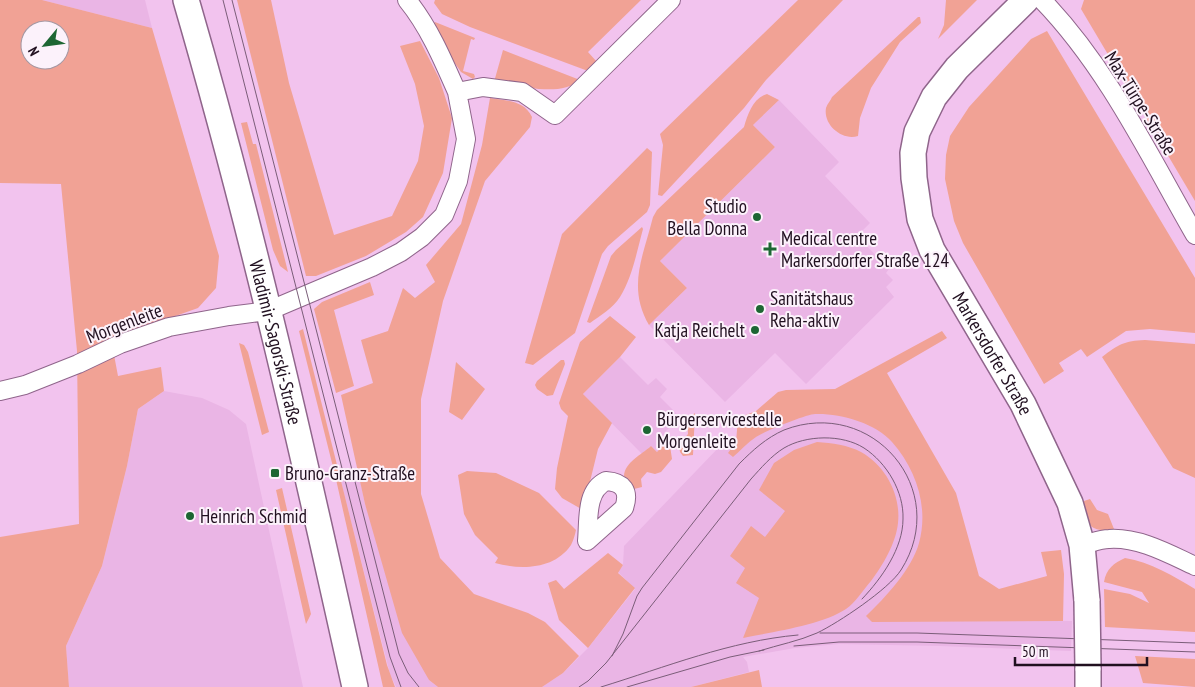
<svg xmlns="http://www.w3.org/2000/svg" width="1195" height="687" font-family="'PT Sans Narrow',sans-serif">
<style>
.built{fill:#eab5e5}
.green{fill:#f1a295;fill-rule:evenodd}
.lines{fill:none;stroke-linecap:round;stroke-linejoin:round}
.street-casing{stroke:#8f658b;stroke-width:20}
.secondary-casing{stroke:#8f658b;stroke-width:28}
.street{stroke:#fff;stroke-width:18}
.secondary{stroke:#fff;stroke-width:25}
.tram{stroke:#7a5d78;stroke-width:1}
.secondary-bridge-casing{stroke:#8f658b;stroke-width:28;stroke-linecap:butt}
.secondary-bridge{stroke:#fff;stroke-width:25}
.poi-dot{fill:#1d6633;stroke:#fcf2fb;stroke-width:2}
.labels{text-anchor:middle;stroke-width:4;stroke-linejoin:round;paint-order:stroke}
.street-label{font-size:19px;fill:#211020;stroke:#fcf2fb}
.poi-label{font-size:19px;fill:#211020;stroke:#fcf2fb;text-anchor:start}
</style>
<rect width="100%" height="100%" fill="#f2c3ee"/>
<path class="built" d="M 42,0 L 145,0 L 152,28 Z
M 779,100 L 839,162 L 825,176 L 870,223 L 857,236 L 889,269 L 886,273 L 893,280 L 886,287 L 894,297 L 806,384 L 775,353 L 725,402 L 649,325 L 687,288 L 660,261 L 775,147 L 753,125 Z
M 620,357 L 648,385 L 656,378 L 667,389 L 660,397 L 680,417 L 664,433 L 669,439 L 657,452 L 651,446 L 642,454 L 583,394 Z
M 875,375 L 918,450 L 956,620 L 1072,621 L 1071,651 L 940,646 L 839,644 L 795,648 L 743,657 L 747,662 L 749,672 L 691,687 L 542,687 L 563,673 L 588,648 L 635,589 L 618,572 L 623,565 L 624,546 L 722,444 Z
M 164,391 L 202,398 L 229,410 L 246,424 L 303,687 L 69,687 L 66,646 L 102,566 L 127,466 L 138,409 Z
M 358,470 L 365,504 L 429,680 L 438,687 L 396,687 L 390,674 L 339,474 Z"/>
<path class="green" d="M 0,0 L 42,0 L 152,28 L 219,256 L 216,288 L 198,308 L 111,339 L 118,376 L 161,367 L 164,391 L 138,409 L 127,466 L 102,566 L 66,646 L 69,687 L 0,687 L 0,537 L 79,524 L 77,351 L 61,184 L 0,183 ZM 30,30 L 60,30 L 60,60 L 30,60 Z
M 237,0 L 271,0 L 289,83 L 334,235 L 392,216 L 418,161 L 424,126 L 415,84 L 400,46 L 420,41 L 439,78 L 452,118 L 443,173 L 423,217 L 406,232 L 366,256 L 316,276 L 306,276 Z
M 435,0 L 641,0 L 588,52 L 597,62 L 588,71 L 470,27 L 442,14 L 434,3 Z
M 798,0 L 843,0 L 766,80 L 744,108 L 662,196 L 658,195 L 663,145 L 660,134 Z
M 946,0 L 977,0 L 938,39 L 944,25 Z
M 1084,0 L 1195,0 L 1195,201 L 1081,9 Z
M 918,17 L 920,17 L 921,23 L 900,42 L 871,88 L 860,118 L 858,136 C 842,141 823,125 826,108 C 827,104 831,100 832,97 Z
M 435,22 L 475,38 L 474,40 L 471,39 L 463,71 L 474,74 L 475,77 L 473,79 L 461,72 L 449,55 L 433,24 Z
M 1047,31 L 1195,278 L 1195,333 L 1150,329 L 1126,331 L 1087,357 L 1081,349 L 1059,363 L 1064,371 L 1044,384 L 963,243 L 954,221 L 945,179 L 946,155 L 950,136 L 969,107 L 1031,39 Z
M 503,50 L 580,80 C 560,98 519,85 494,82 Z
M 767,94 L 779,100 L 753,125 L 775,147 L 660,261 L 687,288 L 649,325 C 627,287 643,257 653,217 L 657,210 L 744,127 C 748,114 753,98 767,94 Z
M 490,98 C 507,101 524,100 532,117 L 530,127 L 485,181 L 443,301 L 421,399 L 421,494 L 440,558 L 474,594 L 528,613 L 545,622 L 579,656 L 563,673 L 542,687 L 438,687 L 429,680 L 402,633 L 365,504 L 341,395 L 373,383 L 361,340 L 388,331 L 403,288 L 415,298 L 435,282 L 426,265 L 461,224 L 482,145 Z
M 247,122 L 253,144 L 256,144 L 288,272 L 280,266 L 273,250 L 241,123 Z
M 647,148 L 652,152 L 650,205 L 647,212 L 608,246 L 602,254 L 575,333 L 533,365 L 525,363 L 562,234 Z
M 642,227 L 643,229 C 637,251 632,278 620,297 C 613,308 600,316 590,323 L 587,322 L 611,256 L 616,250 Z
M 370,282 L 374,295 L 334,310 L 354,386 L 336,393 L 314,309 L 322,302 Z
M 610,316 L 636,337 L 620,357 L 583,394 L 612,423 L 598,449 L 583,510 L 562,498 L 555,489 L 557,468 L 568,416 L 561,409 L 559,403 L 580,342 Z
M 303,329 L 387,665 L 395,687 L 383,687 L 335,475 L 299,331 Z
M 942,331 L 947,338 L 887,373 L 956,493 L 979,576 L 999,589 L 1047,576 L 1041,552 L 1061,550 L 1064,574 L 1063,621 L 872,622 L 866,616 C 885,598 912,569 919,543 C 929,507 916,469 892,442 C 876,423 839,413 815,414 C 807,414 763,432 756,437 C 747,443 740,451 733,457 L 728,453 L 736,442 L 738,418 L 756,411 L 778,392 L 786,390 L 835,389 Z
M 1145,340 L 1195,344 L 1195,478 L 1173,468 L 1102,357 C 1119,344 1124,341 1145,340 Z
M 239,343 L 244,345 L 248,352 L 269,432 L 262,435 Z
M 561,360 L 564,360 L 565,364 L 553,395 L 547,396 L 537,389 L 535,385 L 537,381 Z
M 456,362 L 485,389 L 462,420 L 449,412 Z
M 695,413 L 693,455 L 683,456 L 680,452 L 679,445 L 688,434 L 687,419 Z
M 669,439 L 672,459 L 661,472 L 655,474 L 647,472 L 641,479 L 642,487 L 634,489 L 624,476 C 625,462 641,455 651,446 L 657,452 Z
M 817,442 C 832,443 848,445 861,452 C 886,466 901,495 898,523 C 896,543 883,565 871,581 C 863,590 856,602 846,609 C 822,625 772,632 743,638 L 759,598 L 736,583 L 745,568 L 730,556 L 751,526 L 765,537 L 785,511 L 759,490 L 774,463 L 794,450 Z
M 467,471 L 496,473 L 539,493 L 576,530 C 575,535 573,541 571,545 C 554,570 520,570 495,563 L 498,558 L 475,535 L 464,514 L 458,475 Z
M 282,488 L 311,614 L 306,624 L 276,490 Z
M 1090,499 L 1097,510 L 1108,514 L 1114,529 C 1089,534 1087,522 1078,503 Z
M 608,553 L 623,565 L 618,573 L 635,588 L 588,648 L 559,620 L 548,583 L 556,580 L 564,589 Z
M 1125,558 C 1151,562 1173,576 1195,589 L 1195,632 L 1105,627 L 1104,589 L 1130,594 L 1149,603 L 1142,592 L 1104,582 C 1106,569 1114,563 1125,558 Z
M 1135,656 L 1195,659 L 1195,687 L 1143,683 Z
M 759,670 L 762,687 L 691,687 Z"/>
<g class="lines">
<defs>
<path id="street" d="M 407,0 C 429,27 443,60 457,92
M 1042,0 C 1107,67 1149,155 1195,235
M 0,391 L 25,385 L 78,364 L 120,344 L 169,327 L 229,316 L 268,311 L 372,267 L 401,252 L 422,237 L 444,215 L 458,181 L 466,139 L 457,92 L 483,87 L 522,92 L 555,115 L 671,0
M 606,481 C 623,482 630,491 624,508 L 587,541 C 589,521 585,491 606,481 Z
M 1082,545 C 1091,543 1100,539 1109,539 C 1139,537 1169,554 1195,566"/>
<g id="secondary">
<path id="s1" d="M 186,0 C 252,226 304,457 355,687"/>
<path id="s2" d="M 1026,0 L 957,68 L 934,97 L 917,132 L 913,153 L 914,178 L 920,219 L 932,250 L 1023,404 L 1070,503 L 1082,545 L 1087,601"/>
<path d="M 1088,687 L 1088,668"/>
</g>
</defs>
<use href="#street" class="street-casing"/>
<use href="#secondary" class="secondary-casing"/>
<use href="#street" class="street"/>
<use href="#secondary" class="secondary"/>
<path class="tram" d="M 223,0 L 390,657 L 401,687
M 232,0 L 399,654 L 408,673 L 419,687
M 820,633 L 917,633 L 1195,643
M 794,646 L 839,642 L 917,642 L 1195,652
M 612,656 L 623,634 L 637,596 L 642,588 L 739,464 C 753,450 766,438 784,430 C 872,396 952,490 901,570 C 889,589 838,623 817,633 C 799,641 778,645 759,651
M 579,687 L 588,681 L 606,663 L 751,479 C 761,468 771,456 784,448 C 806,435 842,434 864,448 C 887,463 904,492 903,519 C 903,548 882,578 862,599
M 601,687 C 666,667 730,641 798,635
M 627,687 L 730,657 L 764,650"/>
<defs>
<path id="secondary-bridge" d="M 1087,601 L 1088,668"/>
</defs>
<use href="#secondary-bridge" class="secondary-bridge-casing"/>
<use href="#secondary-bridge" class="secondary-bridge"/>
</g>
<g class="poi-dot">
<circle cx="757" cy="217" r="5"/>
<path d="M767.5 241.5h5v5h5v5h-5v5h-5v-5h-5v-5h5z"/>
<circle cx="760" cy="309" r="5"/>
<circle cx="755" cy="330" r="5"/>
<circle cx="647" cy="430" r="5"/>
<rect x="270" y="468" width="10" height="10" rx="2.5"/>
<circle cx="190" cy="516" r="5"/>
</g>
<g class="labels">
<g class="street-label">
<text transform="translate(1141 103) rotate(58)" y="7">Max-Türpe-Straße</text>
<text transform="translate(124 323) rotate(-21)" y="7">Morgenleite</text>
<text dy="7" stroke="none"><textPath href="#s1" startOffset="354">Wladimir-Sagorski-Straße</textPath></text>
<text dy="7" stroke="none"><textPath href="#s2" startOffset="414">Markersdorfer Straße</textPath></text>
</g>
<g class="poi-label">
<text x="747" y="213" text-anchor="end">Studio<tspan x="747" dy="22">Bella Donna</tspan></text>
<text x="781" y="245">Medical centre<tspan x="781" dy="22">Markersdorfer Straße 124</tspan></text>
<text x="770" y="305">Sanitätshaus<tspan x="770" dy="22">Reha-aktiv</tspan></text>
<text x="745" y="337" text-anchor="end">Katja Reichelt</text>
<text x="657" y="426">Bürgerservicestelle<tspan x="657" dy="22">Morgenleite</tspan></text>
<text x="285" y="480">Bruno-Granz-Straße</text>
<text x="200" y="523">Heinrich Schmid</text>
</g>
</g>
<g transform="translate(45 45) rotate(241)"><circle r="24" fill="#fcf2fb" stroke="#a498a3"/>
<path d="M0-4L9 19L0 12L-9 19Z" fill="#1d6633"/>
<text y="-8" font-size="14" font-weight="bold" text-anchor="middle" fill="#211020">N</text>
</g>
<path d="M1015 657v8h132v-8" fill="none" stroke="#211020" stroke-width="2.5"/>
<text x="1022" y="657" font-size="15" fill="#211020" stroke="#fcf2fb" stroke-width="4" paint-order="stroke">50 m</text>
</svg>
